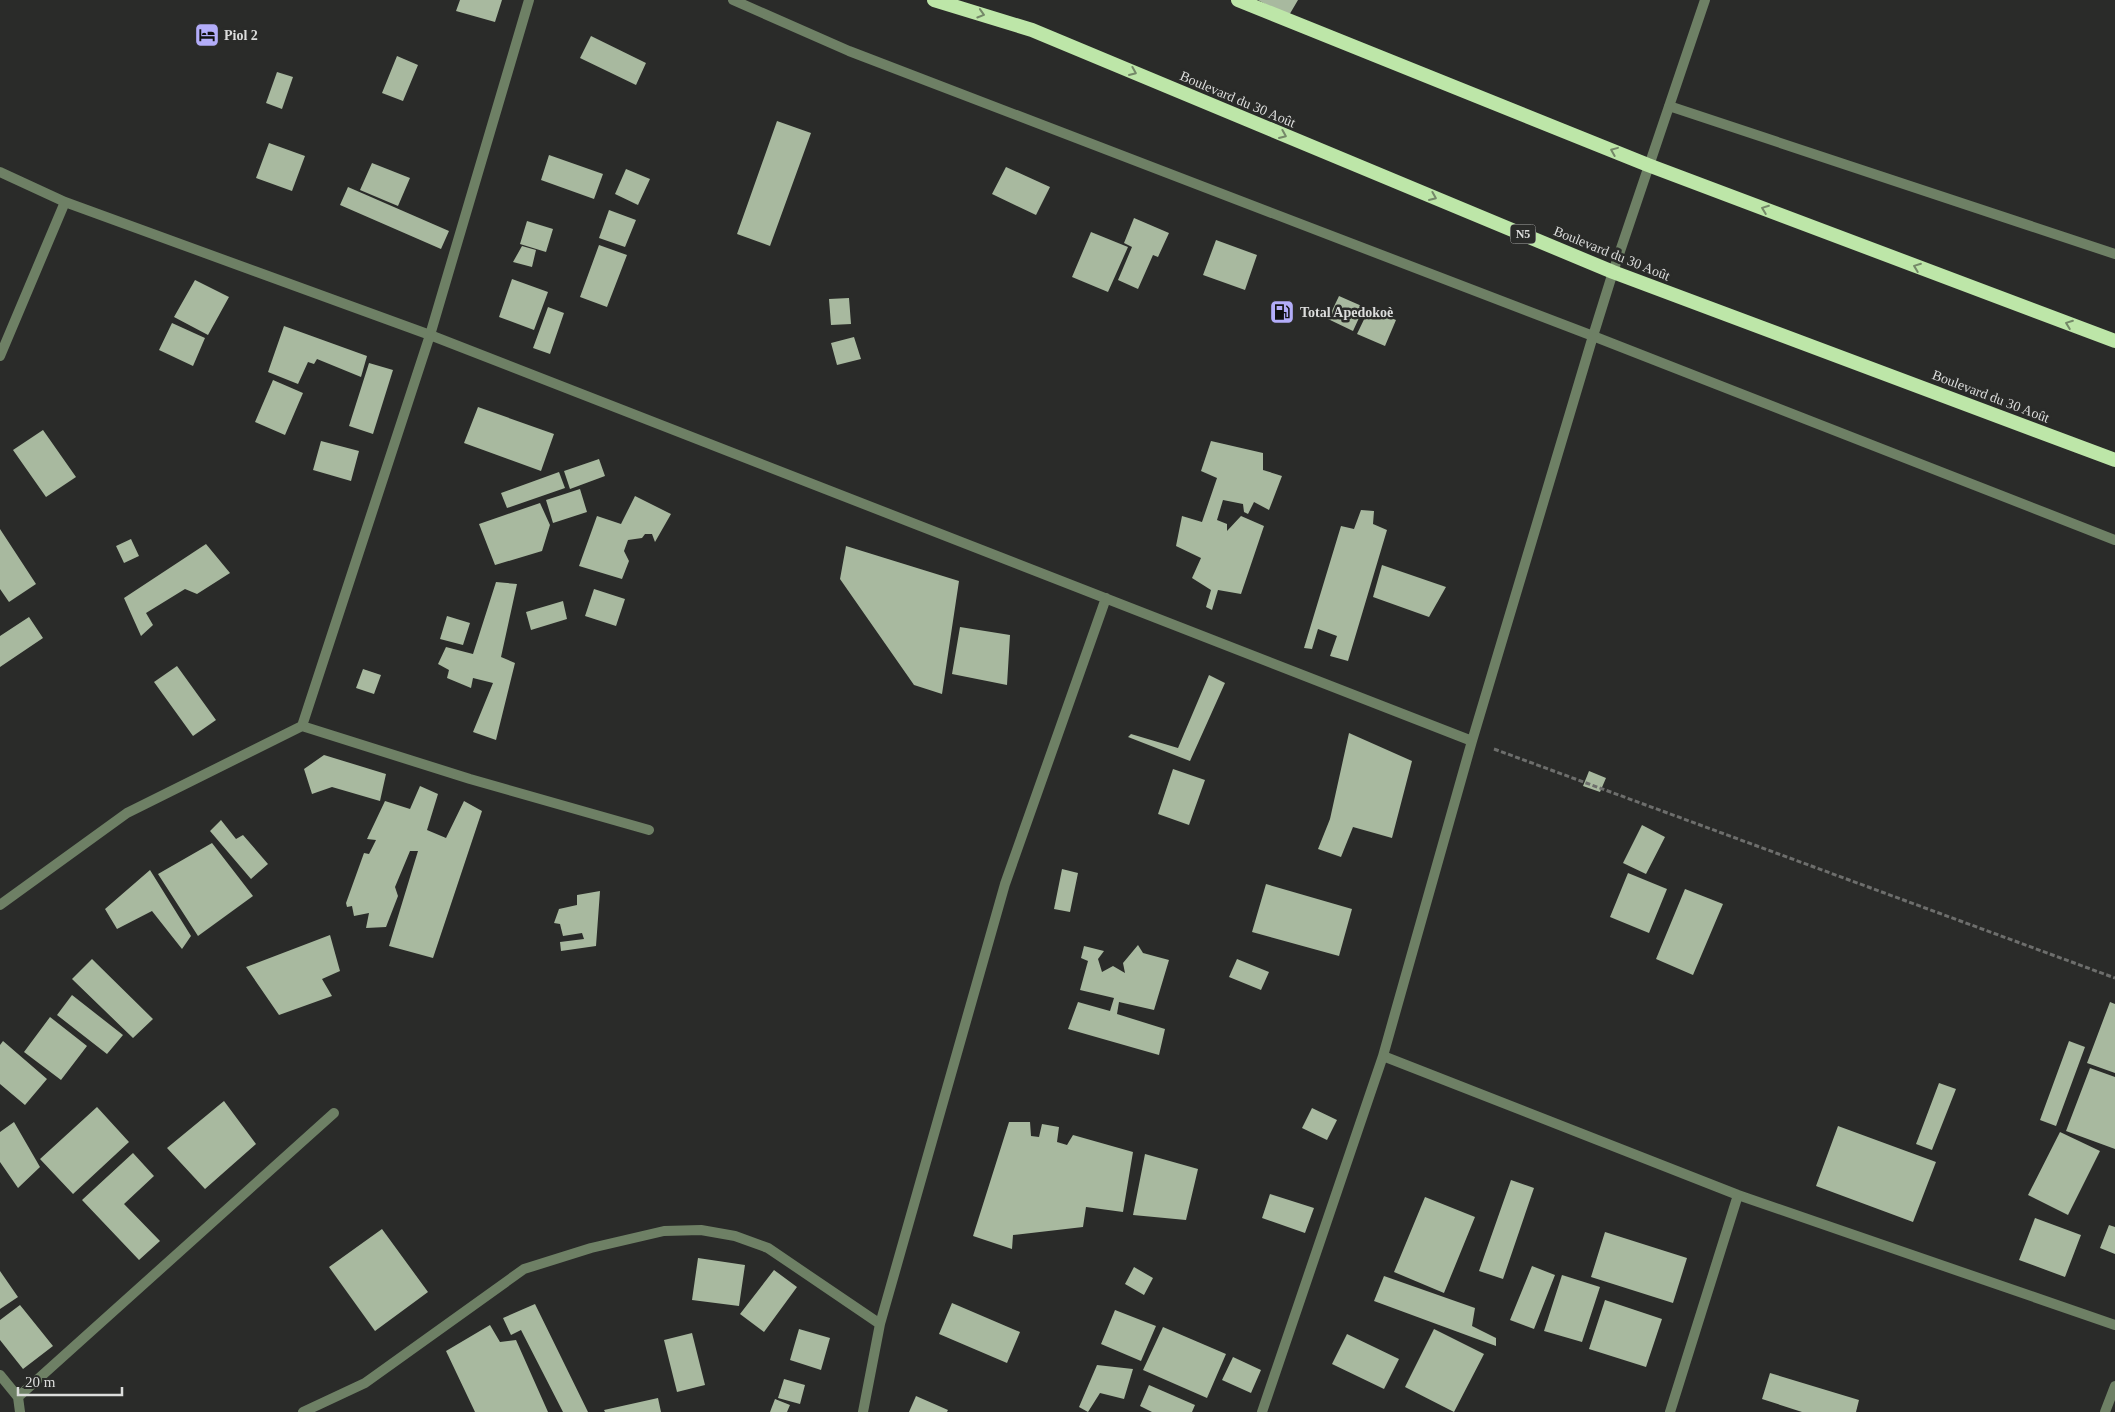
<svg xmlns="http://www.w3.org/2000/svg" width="2115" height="1412" font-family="'Times New Roman',serif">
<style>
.building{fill:#a8b99f}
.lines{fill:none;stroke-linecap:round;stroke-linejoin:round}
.path{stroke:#6d6e6c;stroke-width:3;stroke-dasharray:5 2.5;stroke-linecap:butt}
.minor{stroke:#6e8065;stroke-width:10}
.trunk{stroke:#bde6a8;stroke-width:14}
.oneway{stroke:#748868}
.labels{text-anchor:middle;stroke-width:5;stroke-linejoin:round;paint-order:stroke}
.shield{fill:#2a2b29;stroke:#a7a8a6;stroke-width:1}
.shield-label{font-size:12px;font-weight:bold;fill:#dcdddc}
.poi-label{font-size:14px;font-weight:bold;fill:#dcdddc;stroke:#2a2b29;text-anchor:start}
.street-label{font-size:14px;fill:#dcdddc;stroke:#2a2b29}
</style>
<rect width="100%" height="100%" fill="#2a2b29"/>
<path class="building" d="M 460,0 L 502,0 L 495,22 L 456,11 Z
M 1258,0 L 1298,0 L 1288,17 Z
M 591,36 L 646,63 L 636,85 L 580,58 Z
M 397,56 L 418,65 L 403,101 L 382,93 Z
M 277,72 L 293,77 L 282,109 L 266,103 Z
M 777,121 L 811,133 L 770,246 L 737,234 Z
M 269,143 L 305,156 L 292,191 L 256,178 Z
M 549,155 L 603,174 L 594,199 L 541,180 Z
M 372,163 L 410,178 L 398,206 L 360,190 Z
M 1006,167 L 1050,187 L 1036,215 L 992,194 Z
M 626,169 L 650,179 L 638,205 L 615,194 Z
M 348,187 L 449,231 L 441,249 L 340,205 Z
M 609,210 L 636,220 L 625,247 L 599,238 Z
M 1134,218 L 1169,233 L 1158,257 L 1153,255 L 1138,289 L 1118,280 L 1132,247 L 1124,243 Z
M 527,221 L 553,229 L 546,252 L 520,244 Z
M 1091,232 L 1128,247 L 1108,292 L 1072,277 Z
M 1216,240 L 1257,255 L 1245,290 L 1203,275 Z
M 599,245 L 627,255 L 607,307 L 580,297 Z
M 522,246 L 536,250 L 532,267 L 513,262 Z
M 512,279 L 548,292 L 534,330 L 499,317 Z
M 195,280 L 229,297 L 208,335 L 174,317 Z
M 1339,296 L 1364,307 L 1353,331 L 1328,319 Z
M 849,298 L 851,324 L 831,325 L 829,299 Z
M 548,307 L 564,313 L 550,354 L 533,348 Z
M 1369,309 L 1396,320 L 1385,346 L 1357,334 Z
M 172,323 L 205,338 L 193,366 L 159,350 Z
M 284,326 L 367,356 L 361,377 L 317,359 L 314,364 L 308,362 L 298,384 L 268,372 Z
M 854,337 L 861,359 L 837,365 L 831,343 Z
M 369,363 L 393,370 L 373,434 L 349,426 Z
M 273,380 L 303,393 L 285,435 L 255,422 Z
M 478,407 L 554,434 L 541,471 L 464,443 Z
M 43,430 L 76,477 L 46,497 L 13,450 Z
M 321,441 L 359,451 L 351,481 L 313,470 Z
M 1211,441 L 1263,453 L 1263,470 L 1282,476 L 1269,510 L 1254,502 L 1248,514 L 1244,512 L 1243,504 L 1223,500 L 1217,520 L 1227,524 L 1227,531 L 1241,516 L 1264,526 L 1241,594 L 1218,590 L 1212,610 L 1206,607 L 1211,590 L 1192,578 L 1201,558 L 1176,546 L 1182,516 L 1202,522 L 1217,478 L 1201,471 Z
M 599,459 L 605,476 L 570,489 L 564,471 Z
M 559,472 L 565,488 L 507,508 L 501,493 Z
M 580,489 L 587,512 L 553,523 L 546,500 Z
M 635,496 L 671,514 L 655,542 L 652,534 L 645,534 L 642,538 L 628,540 L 624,551 L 629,561 L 622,579 L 579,566 L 597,516 L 621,524 Z
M 540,503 L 550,525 L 542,551 L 495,565 L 479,524 Z
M 1361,510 L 1374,511 L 1373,524 L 1387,530 L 1348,661 L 1330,656 L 1337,636 L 1318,629 L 1312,649 L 1304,648 L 1341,526 L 1354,529 Z
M 0,529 L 36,584 L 9,602 L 0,589 Z
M 131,539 L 139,556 L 124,563 L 116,546 Z
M 206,544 L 230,573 L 197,594 L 185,589 L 146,613 L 153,625 L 141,636 L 124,598 Z
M 846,546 L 959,581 L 942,694 L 914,685 L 840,579 Z
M 1382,565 L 1446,587 L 1429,617 L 1373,597 Z
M 496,582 L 517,584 L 501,657 L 515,663 L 496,740 L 473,732 L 493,683 L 473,678 L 471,688 L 447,678 L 449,670 L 438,664 L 446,647 L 473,654 Z
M 594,589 L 625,599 L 616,626 L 585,616 Z
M 563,601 L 567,619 L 531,630 L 526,612 Z
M 447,616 L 470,623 L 463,645 L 440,639 Z
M 29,617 L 43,638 L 0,667 L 0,636 Z
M 960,627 L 1010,635 L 1007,685 L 952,674 Z
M 177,666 L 216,720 L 193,736 L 154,682 Z
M 363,669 L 381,675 L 374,694 L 356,688 Z
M 1209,675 L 1225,683 L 1190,761 L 1128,737 L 1131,734 L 1178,748 Z
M 1349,733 L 1412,761 L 1392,838 L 1353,827 L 1341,857 L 1318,849 L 1330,819 Z
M 324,755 L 386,774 L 380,801 L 332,787 L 312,794 L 304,769 Z
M 1173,769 L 1205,780 L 1189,825 L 1158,814 Z
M 1589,771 L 1606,778 L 1600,792 L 1583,786 Z
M 420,786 L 438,794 L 427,830 L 446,838 L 464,801 L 482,811 L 433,958 L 389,946 L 418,851 L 410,851 L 395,887 L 398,896 L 386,927 L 366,928 L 369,913 L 354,916 L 352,906 L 347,907 L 346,903 L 364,853 L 369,854 L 376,840 L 367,839 L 385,801 L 410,809 Z
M 221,820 L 236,839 L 243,835 L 268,864 L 251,879 L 210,831 Z
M 1642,825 L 1665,837 L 1646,874 L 1623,863 Z
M 212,843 L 253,896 L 198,936 L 158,874 Z
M 1062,869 L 1078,873 L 1070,912 L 1054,909 Z
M 150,870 L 191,936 L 182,949 L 152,911 L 117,929 L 105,909 Z
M 1628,873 L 1667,889 L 1649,933 L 1610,917 Z
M 1266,884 L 1352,909 L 1339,956 L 1252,932 Z
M 1685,889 L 1723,904 L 1693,975 L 1656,959 Z
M 600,891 L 596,946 L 561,951 L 560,942 L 584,939 L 582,933 L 563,936 L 560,924 L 554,923 L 559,909 L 577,905 L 577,895 Z
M 330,935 L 340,971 L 322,979 L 332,996 L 279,1015 L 246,967 Z
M 1138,945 L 1143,953 L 1169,960 L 1154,1010 L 1119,1002 L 1117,1014 L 1165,1029 L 1159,1055 L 1068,1029 L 1078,1002 L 1110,1011 L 1114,998 L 1080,990 L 1088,961 L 1081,958 L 1084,946 L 1104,951 L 1098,959 L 1102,972 L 1113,966 L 1125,973 L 1123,963 Z
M 92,959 L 153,1019 L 133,1038 L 72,979 Z
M 1237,959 L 1269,972 L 1261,990 L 1229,977 Z
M 72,995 L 123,1035 L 107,1054 L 57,1015 Z
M 2110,1002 L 2115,1004 L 2115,1073 L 2087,1063 Z
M 50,1017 L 87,1046 L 61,1080 L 24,1052 Z
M 3,1041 L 47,1079 L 25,1105 L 0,1084 L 0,1045 Z
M 2069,1041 L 2085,1047 L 2056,1126 L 2040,1120 Z
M 2090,1068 L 2115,1077 L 2115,1149 L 2066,1131 Z
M 1939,1083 L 1956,1089 L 1932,1150 L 1916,1144 Z
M 224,1101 L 256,1144 L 205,1189 L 167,1148 Z
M 97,1107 L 129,1142 L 73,1194 L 40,1159 Z
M 1312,1108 L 1337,1120 L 1327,1140 L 1302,1128 Z
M 14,1122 L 40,1167 L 18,1188 L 0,1162 L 0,1132 Z
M 1009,1122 L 1030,1122 L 1031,1136 L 1039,1137 L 1042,1124 L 1059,1127 L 1057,1142 L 1067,1145 L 1073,1135 L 1133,1152 L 1123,1212 L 1086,1207 L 1083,1227 L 1013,1235 L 1012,1249 L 973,1236 Z
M 1838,1126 L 1936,1162 L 1913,1222 L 1816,1186 Z
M 2060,1132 L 2100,1151 L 2068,1215 L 2028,1195 Z
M 133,1153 L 154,1176 L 124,1204 L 160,1241 L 139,1260 L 82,1200 Z
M 1145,1154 L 1198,1169 L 1186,1220 L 1133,1215 Z
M 1511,1180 L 1534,1188 L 1503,1279 L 1479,1271 Z
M 1270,1194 L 1314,1208 L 1305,1233 L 1262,1218 Z
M 1425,1197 L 1475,1217 L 1444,1293 L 1394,1272 Z
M 2035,1218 L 2081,1235 L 2065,1277 L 2019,1260 Z
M 2109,1225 L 2115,1227 L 2115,1254 L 2100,1248 Z
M 382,1229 L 428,1292 L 375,1331 L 329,1267 Z
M 1605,1232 L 1687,1258 L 1673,1303 L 1591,1277 Z
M 698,1258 L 745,1265 L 739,1306 L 692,1300 Z
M 1532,1266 L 1555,1275 L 1534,1329 L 1510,1320 Z
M 1134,1267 L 1153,1278 L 1144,1295 L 1125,1284 Z
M 774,1270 L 797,1287 L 764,1332 L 740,1314 Z
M 0,1271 L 18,1297 L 0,1309 Z
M 1562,1275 L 1600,1287 L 1582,1342 L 1544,1331 Z
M 1384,1276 L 1475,1308 L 1472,1326 L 1496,1338 L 1496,1346 L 1374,1301 Z
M 1605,1300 L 1662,1319 L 1646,1367 L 1589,1349 Z
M 952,1303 L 1020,1332 L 1007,1363 L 939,1334 Z
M 535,1304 L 588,1412 L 563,1412 L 521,1330 L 511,1335 L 503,1318 Z
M 20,1305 L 53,1346 L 23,1369 L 0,1340 L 0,1320 Z
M 1115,1310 L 1156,1326 L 1141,1361 L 1101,1344 Z
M 490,1325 L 500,1342 L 516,1340 L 548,1412 L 475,1412 L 446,1351 Z
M 1163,1327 L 1226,1354 L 1207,1398 L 1143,1370 Z
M 799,1329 L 830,1338 L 821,1370 L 790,1360 Z
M 1434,1329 L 1484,1354 L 1454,1412 L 1405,1387 Z
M 692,1333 L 705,1385 L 677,1392 L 664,1340 Z
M 1347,1334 L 1399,1359 L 1384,1389 L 1332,1364 Z
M 1233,1357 L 1261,1370 L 1251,1393 L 1222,1380 Z
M 1097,1365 L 1133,1369 L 1124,1399 L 1100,1393 L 1088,1412 L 1079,1407 Z
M 1770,1373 L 1859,1400 L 1856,1412 L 1802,1412 L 1762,1399 Z
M 784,1379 L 805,1385 L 800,1404 L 778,1398 Z
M 1149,1385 L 1195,1405 L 1192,1412 L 1152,1412 L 1140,1406 Z
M 916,1396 L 948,1410 L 947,1412 L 909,1412 Z
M 658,1398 L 661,1412 L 605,1412 L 604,1410 Z
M 775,1399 L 790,1405 L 787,1412 L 770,1412 Z"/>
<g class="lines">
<path class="path" d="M 1494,749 L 2115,978"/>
<path class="minor" d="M 733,0 L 849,51 L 1593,336 L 2115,540
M 1669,106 L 2115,254
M 0,172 L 65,202 L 430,335 L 1472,741
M 0,356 L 65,202
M 302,726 L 470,779 L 649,830
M 0,905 L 127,813 L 302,726 L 430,335 L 529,0
M 1383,1056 L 1738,1195 L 2115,1325
M 0,1375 L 18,1397 L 20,1412
M 18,1397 L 334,1113
M 303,1412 L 365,1383 L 524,1269 L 591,1248 L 664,1231 L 701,1230 L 735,1236 L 768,1248 L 880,1324
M 863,1412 L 880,1324 L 1005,884 L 1106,598
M 1262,1412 L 1383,1056 L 1472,741 L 1593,336 L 1613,272 L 1705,0
M 1670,1412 L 1738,1195
M 2105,1412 L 2115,1386"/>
<path class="trunk" d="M 934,0 L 1032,30 L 1613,272 L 2115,460
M 1238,0 L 1648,165 L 2115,341"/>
</g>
<defs><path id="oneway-chevron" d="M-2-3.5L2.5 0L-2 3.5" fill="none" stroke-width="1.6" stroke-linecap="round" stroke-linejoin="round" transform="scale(1.25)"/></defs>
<g class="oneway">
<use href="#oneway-chevron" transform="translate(981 14) rotate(17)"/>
<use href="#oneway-chevron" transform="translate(1133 72) rotate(23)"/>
<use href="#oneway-chevron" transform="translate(1283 135) rotate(23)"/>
<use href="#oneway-chevron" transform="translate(1614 151) rotate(-158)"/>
<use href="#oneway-chevron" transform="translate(1433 197) rotate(23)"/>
<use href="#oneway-chevron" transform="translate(1765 209) rotate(-159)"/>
<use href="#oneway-chevron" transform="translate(1917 267) rotate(-159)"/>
<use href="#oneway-chevron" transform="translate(2069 324) rotate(-159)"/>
</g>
<defs>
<symbol id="hotel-square" viewBox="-11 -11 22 22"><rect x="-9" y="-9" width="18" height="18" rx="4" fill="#b3adf9" stroke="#2a2b29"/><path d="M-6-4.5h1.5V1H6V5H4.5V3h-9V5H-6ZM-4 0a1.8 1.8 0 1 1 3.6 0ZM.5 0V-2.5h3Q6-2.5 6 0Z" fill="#111"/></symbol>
<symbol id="fuel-square" viewBox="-11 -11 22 22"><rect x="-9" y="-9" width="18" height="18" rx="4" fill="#b3adf9" stroke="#2a2b29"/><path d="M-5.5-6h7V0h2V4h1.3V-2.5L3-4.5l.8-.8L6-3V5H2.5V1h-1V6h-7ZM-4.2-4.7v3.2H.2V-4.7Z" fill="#111"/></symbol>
</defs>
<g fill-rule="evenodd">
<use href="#hotel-square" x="193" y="21" width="28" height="28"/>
<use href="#fuel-square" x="1268" y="298" width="28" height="28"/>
</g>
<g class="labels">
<rect class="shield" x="1510.5" y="224.5" width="25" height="19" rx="4"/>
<g class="shield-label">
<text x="1523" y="238">N5</text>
</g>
<g class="poi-label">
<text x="224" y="40">Piol 2</text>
<text x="1300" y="317">Total Apedokoè</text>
</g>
<g class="street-label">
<text transform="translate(1238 99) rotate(23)" y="5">Boulevard du 30 Août</text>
<text transform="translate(1612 253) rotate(22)" y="5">Boulevard du 30 Août</text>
<text transform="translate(1991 396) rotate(21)" y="5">Boulevard du 30 Août</text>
</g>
</g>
<path d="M18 1387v8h104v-8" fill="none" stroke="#dcdddc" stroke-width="2.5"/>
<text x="25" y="1387" font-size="15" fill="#dcdddc" stroke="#2a2b29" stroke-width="4" paint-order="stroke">20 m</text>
</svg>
